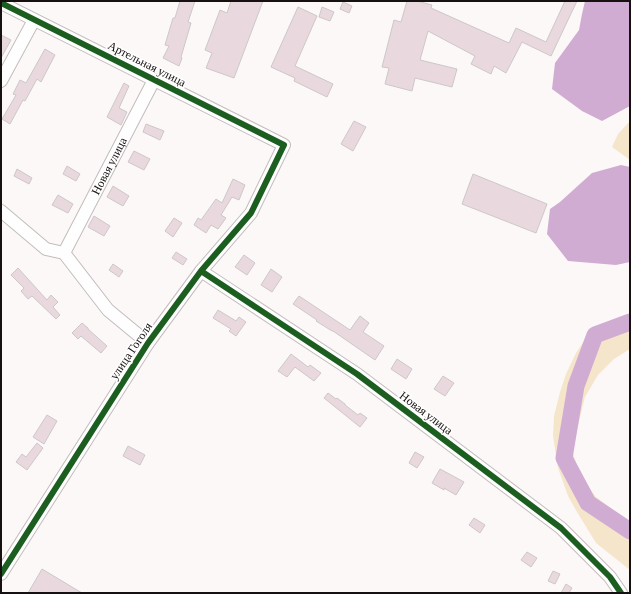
<svg xmlns="http://www.w3.org/2000/svg" width="631" height="594" font-family="'Crimson Pro',serif">
<style>
.green{fill:#f5e6cb}
.water{fill:#d0acd3}
.lines{fill:none;stroke-linecap:round;stroke-linejoin:round}
.river{stroke:#d0acd3;stroke-width:17}
.building{fill:#e9d9df;stroke:#ccc8c8}
.street-casing{stroke:#c2bdbc;stroke-width:14}
.street{stroke:#fffefe;stroke-width:12}
.cycleway-casing{stroke:#fff;stroke-width:8}
.cycleway{stroke:#1b5e20;stroke-width:6}
.labels{text-anchor:middle;stroke-width:3;stroke-linejoin:round;paint-order:stroke}
.street-label{font-size:12px;fill:#161110;stroke:#fff}
</style>
<rect width="100%" height="100%" fill="#fdf8f8"/>
<path class="green" d="M 630,121 L 630,160 L 612,147 L 618,134 Z
M 630,313 L 630,349 L 614,359 L 598,375 L 585,397 L 572,450 L 579,472 L 595,496 L 630,523 L 630,570 L 596,543 L 577,512 L 568,496 L 558,468 L 553,436 L 554,416 L 560,392 L 566,374 L 576,353 L 588,335 L 601,324 L 620,319 Z"/>
<path class="water" d="M 585,1 L 630,1 L 630,106 L 602,121 L 582,111 L 552,89 L 555,63 L 579,30 L 582,14 Z
M 621,165 L 630,167 L 630,262 L 616,265 L 568,261 L 547,234 L 550,209 L 560,202 L 592,173 Z"/>
<g class="lines">
<path class="river" d="M 630,322 L 595,335 L 576,386 L 564,458 L 588,503 L 630,531"/>
</g>
<path class="building" d="M 180,1 L 195,1 L 188,22 L 191,23 L 181,57 L 182,58 L 179,66 L 163,58 L 169,46 L 165,45 L 173,18 L 175,18 Z
M 231,1 L 263,1 L 234,78 L 206,68 L 212,53 L 205,50 L 220,10 L 227,13 Z
M 407,1 L 417,1 L 432,5 L 431,8 L 509,43 L 516,28 L 546,42 L 565,1 L 577,1 L 551,56 L 522,42 L 506,73 L 494,66 L 491,74 L 471,64 L 475,56 L 428,31 L 420,60 L 457,69 L 452,87 L 415,78 L 412,91 L 385,84 L 389,68 L 382,67 L 394,20 L 401,22 Z
M 343,2 L 352,6 L 349,13 L 340,9 Z
M 298,7 L 317,16 L 295,66 L 333,84 L 327,97 L 294,81 L 295,78 L 271,67 Z
M 322,7 L 334,12 L 330,21 L 319,17 Z
M 1,35 L 11,40 L 1,58 Z
M 45,49 L 55,55 L 41,82 L 37,79 L 25,101 L 23,100 L 10,124 L 2,119 L 16,95 L 13,94 L 20,80 L 26,83 Z
M 124,83 L 129,86 L 119,108 L 127,112 L 121,125 L 107,117 Z
M 354,121 L 366,127 L 353,151 L 341,144 Z
M 146,124 L 164,131 L 160,140 L 143,132 Z
M 134,151 L 150,159 L 144,170 L 128,162 Z
M 67,166 L 80,174 L 76,181 L 63,174 Z
M 17,169 L 32,178 L 29,184 L 14,176 Z
M 473,174 L 547,204 L 536,233 L 462,204 Z
M 233,179 L 245,185 L 239,200 L 232,197 L 221,215 L 226,218 L 218,229 L 211,225 L 206,233 L 194,225 L 198,218 L 201,220 L 216,199 L 222,203 Z
M 113,186 L 129,196 L 123,206 L 107,197 Z
M 58,195 L 73,204 L 68,213 L 52,205 Z
M 94,216 L 110,226 L 104,236 L 88,227 Z
M 174,218 L 182,223 L 173,237 L 165,231 Z
M 176,252 L 187,259 L 183,265 L 172,258 Z
M 244,255 L 255,263 L 247,275 L 235,267 Z
M 113,264 L 123,271 L 119,277 L 109,270 Z
M 18,268 L 47,300 L 51,295 L 58,302 L 53,307 L 60,315 L 56,319 L 32,296 L 28,299 L 21,291 L 24,288 L 11,275 Z
M 271,269 L 282,277 L 272,292 L 261,285 Z
M 299,296 L 350,330 L 360,316 L 369,323 L 363,332 L 384,346 L 375,360 L 333,331 L 332,331 L 316,321 L 317,320 L 293,304 Z
M 218,310 L 236,321 L 239,317 L 246,322 L 236,336 L 229,331 L 231,329 L 213,318 Z
M 82,323 L 88,328 L 88,329 L 107,346 L 101,353 L 81,336 L 78,339 L 72,333 Z
M 291,354 L 308,367 L 310,365 L 321,373 L 314,381 L 295,367 L 287,377 L 278,371 Z
M 397,359 L 412,369 L 406,379 L 391,369 Z
M 443,376 L 454,383 L 445,396 L 434,389 Z
M 328,393 L 336,399 L 337,398 L 345,404 L 345,405 L 358,415 L 360,413 L 367,418 L 360,427 L 324,398 Z
M 47,415 L 57,421 L 44,444 L 33,437 Z
M 37,443 L 43,448 L 27,470 L 16,462 L 22,454 L 26,457 Z
M 128,446 L 145,455 L 140,465 L 123,456 Z
M 415,452 L 424,457 L 417,468 L 409,463 Z
M 440,469 L 464,482 L 456,495 L 444,488 L 444,490 L 432,483 Z
M 474,518 L 485,525 L 480,533 L 469,525 Z
M 527,552 L 537,558 L 531,567 L 521,560 Z
M 42,569 L 82,593 L 28,593 Z
M 553,571 L 560,574 L 555,584 L 548,581 Z
M 566,584 L 572,588 L 569,593 L 561,593 Z"/>
<g class="lines">
<defs>
<g id="street">
<path d="M 1,3 L 284,145 L 251,213 L 201,271 L 148,343 L 1,574"/>
<path d="M 1,81 L 34,20"/>
<path d="M 1,211 L 46,249 L 64,253 L 108,310 L 148,343"/>
<path id="s1" d="M 64,253 L 154,80"/>
<path d="M 201,271 L 357,374 L 561,528 L 610,577 L 621,593"/>
</g>
</defs>
<use href="#street" class="street-casing"/>
<use href="#street" class="street"/>
<defs>
<path id="cycleway" d="M 1,3 L 284,145 L 251,213 L 201,271 L 148,343 L 1,574
M 201,271 L 357,374 L 561,528 L 610,577 L 621,593"/>
</defs>
<use href="#cycleway" class="cycleway-casing"/>
<use href="#cycleway" class="cycleway"/>
</g>
<g class="labels">
<g class="street-label">
<text transform="translate(147 64) rotate(27)" y="4">Артельная улица</text>
<text dy="4" stroke="none"><textPath href="#s1" startOffset="98">Новая улица</textPath></text>
<text transform="translate(131 351) rotate(-56)" y="4">улица Гоголя</text>
<text transform="translate(426 413) rotate(37)" y="4">Новая улица</text>
</g>
</g>
<rect width="631" height="594" fill="none" stroke="#161110" stroke-width="4"/>
</svg>
